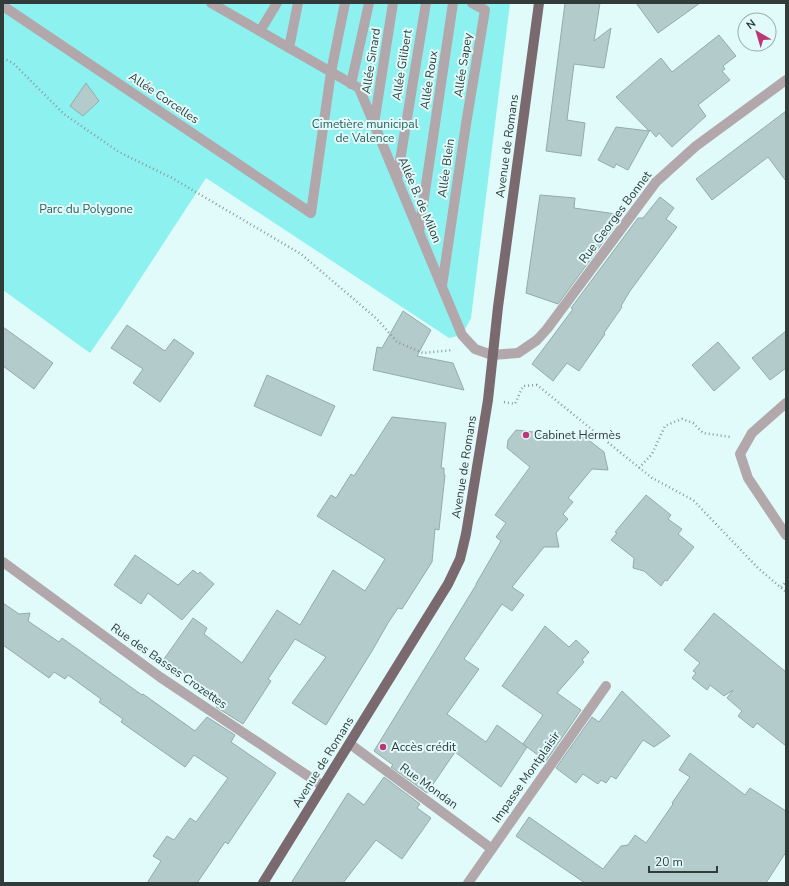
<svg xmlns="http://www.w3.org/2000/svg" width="789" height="886" font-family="'Nunito Sans',sans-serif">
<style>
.green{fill:#8df1f0}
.building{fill:#b3cccb;stroke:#93acab}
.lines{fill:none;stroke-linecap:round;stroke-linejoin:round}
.path{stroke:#889a99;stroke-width:2.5;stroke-dasharray:1 3;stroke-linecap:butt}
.minor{stroke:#b2a8ac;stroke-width:10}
.major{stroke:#7a696f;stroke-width:10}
.poi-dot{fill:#bd3676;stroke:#e1fbfb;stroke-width:1.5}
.labels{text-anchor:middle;stroke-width:4;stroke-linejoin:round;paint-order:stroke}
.street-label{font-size:12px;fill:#313b3a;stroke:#e1fbfb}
.park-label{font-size:12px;fill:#2e5e5d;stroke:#e1fbfb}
.poi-label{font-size:12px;fill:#313b3a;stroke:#e1fbfb;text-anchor:start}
</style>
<rect width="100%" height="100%" fill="#e1fbfb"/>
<path class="green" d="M 3,3 L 510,3 L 471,318 L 462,335 L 449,338 L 206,178 L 120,310 L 90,353 L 3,290 Z"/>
<path class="building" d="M 565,3 L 600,3 L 594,41 L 611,28 L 604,68 L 574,64 L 567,120 L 585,123 L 581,156 L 546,151 Z
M 636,3 L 700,3 L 658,33 Z
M 719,35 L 736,56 L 723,66 L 725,69 L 722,71 L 730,80 L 698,105 L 706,116 L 672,147 L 659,133 L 656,137 L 650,130 L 628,170 L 616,164 L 614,168 L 598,160 L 616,127 L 649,131 L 616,97 L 661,58 L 672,72 Z
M 86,83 L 99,101 L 83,116 L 70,106 Z
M 786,111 L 786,181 L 768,157 L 712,200 L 696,179 Z
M 540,195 L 575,198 L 574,208 L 623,215 L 558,304 L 526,293 Z
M 660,197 L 674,208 L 666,219 L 677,227 L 630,291 L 621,306 L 622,307 L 604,333 L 605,334 L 579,371 L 567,363 L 553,381 L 532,364 L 573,309 L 571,308 L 638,218 L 643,218 Z
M 403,311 L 431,330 L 417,356 L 453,363 L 464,390 L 373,370 L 377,347 L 382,348 Z
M 127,325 L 165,351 L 174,339 L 194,353 L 160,402 L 133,383 L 143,369 L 111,348 Z
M 3,327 L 53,363 L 34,389 L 3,366 Z
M 786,331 L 786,368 L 770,380 L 752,358 Z
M 718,342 L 740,368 L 714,391 L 692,365 Z
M 267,375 L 335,406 L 321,436 L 254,406 Z
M 392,417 L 446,423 L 441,468 L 444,468 L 444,475 L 445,475 L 439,530 L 435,529 L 432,562 L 402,609 L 398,608 L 388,623 L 372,651 L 326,725 L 292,703 L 326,657 L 295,639 L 268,679 L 271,681 L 243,724 L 216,707 L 222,699 L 164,659 L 193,618 L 207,628 L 204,634 L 242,663 L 277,610 L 300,625 L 333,570 L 365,591 L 385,559 L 317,516 L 331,495 L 336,498 L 351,474 L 354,476 Z
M 516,430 L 586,438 L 604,452 L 608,470 L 592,469 L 568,498 L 573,502 L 563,514 L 568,519 L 556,533 L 559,547 L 544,547 L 512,587 L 524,595 L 512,611 L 502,604 L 464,659 L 479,669 L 447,714 L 486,742 L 497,725 L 527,747 L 501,787 L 455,752 L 427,793 L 391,767 L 393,765 L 374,751 L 476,585 L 476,584 L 501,541 L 496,537 L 506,523 L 495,515 L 530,467 L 507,448 L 508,440 Z
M 646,495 L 671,515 L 668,519 L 682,529 L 678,534 L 694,547 L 667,581 L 665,580 L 661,586 L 644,571 L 633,568 L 634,558 L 611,540 L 617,533 L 615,532 Z
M 135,555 L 178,585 L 193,570 L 198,574 L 200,572 L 214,584 L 182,620 L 148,593 L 141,604 L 114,585 Z
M 3,603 L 19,614 L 30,613 L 28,621 L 59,642 L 62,638 L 142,695 L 143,694 L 195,731 L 207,717 L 235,735 L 231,742 L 276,773 L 228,844 L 225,842 L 197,883 L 147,883 L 161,861 L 153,856 L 167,836 L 174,840 L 190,818 L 196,822 L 228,778 L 194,755 L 185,767 L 121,722 L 123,719 L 99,702 L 101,699 L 68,675 L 65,679 L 54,672 L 49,678 L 3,645 Z
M 714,613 L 786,672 L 786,746 L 757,723 L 753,728 L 738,716 L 742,711 L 727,698 L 733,690 L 724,696 L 710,685 L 707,690 L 692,678 L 696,673 L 693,671 L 700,663 L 684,650 Z
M 545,626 L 569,647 L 576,640 L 589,652 L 582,660 L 584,662 L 557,693 L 581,710 L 546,761 L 523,744 L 543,715 L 502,686 Z
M 622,691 L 670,736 L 654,747 L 643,740 L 616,779 L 611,776 L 606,783 L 601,780 L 598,784 L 583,774 L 576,783 L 556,768 L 592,717 L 599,722 Z
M 690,753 L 745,795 L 750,788 L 786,811 L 786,852 L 766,883 L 585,883 L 516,836 L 529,817 L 603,869 L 621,846 L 628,845 L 635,835 L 646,843 L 673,804 L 672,803 L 690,777 L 679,770 Z
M 384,777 L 420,804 L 417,808 L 431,818 L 402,859 L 376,840 L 343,883 L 291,883 L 348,793 L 364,805 Z"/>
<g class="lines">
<path class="path" d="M 3,58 L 13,63 L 64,114 L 119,152 L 172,178 L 301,254 L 377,319 L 397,342 L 423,353 L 453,350
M 504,402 L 515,404 L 523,386 L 537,385 L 652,478 L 693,500 L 758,568 L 786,592
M 639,468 L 652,454 L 665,426 L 674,422 L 682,419 L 693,423 L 703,433 L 731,437
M 781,587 L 786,582"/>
<path class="minor" d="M 211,3 L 359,88 L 462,335 L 475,349 L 492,355 L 518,353 L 537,340 L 547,329 L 656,182 L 696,146 L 786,80
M 3,6 L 311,213 L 331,72 L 345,3
M 260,31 L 277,3
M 289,48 L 298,3
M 351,84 L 369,3
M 374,124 L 393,3
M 397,179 L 426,3
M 419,232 L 453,3
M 442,286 L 466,124 L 485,10 L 472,3
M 786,403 L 752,433 L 740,454 L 748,478 L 786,535
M 3,562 L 160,677 L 323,786
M 350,744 L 492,849
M 468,883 L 606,686"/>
<path class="major" d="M 263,883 L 448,584 L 460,559 L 466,534 L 488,400 L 498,307 L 539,3"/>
</g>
<g class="poi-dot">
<circle cx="526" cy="435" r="4"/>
<circle cx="383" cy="747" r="4"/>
</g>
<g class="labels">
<g class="street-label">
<text transform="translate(371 61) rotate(-81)" y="4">Allée Sinard</text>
<text transform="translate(402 65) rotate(-81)" y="4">Allée Gilibert</text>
<text transform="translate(463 65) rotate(-81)" y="4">Allée Sapey</text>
<text transform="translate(429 80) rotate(-81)" y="4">Allée Roux</text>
<text transform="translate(164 98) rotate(34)" y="4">Allée Corcelles</text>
<text transform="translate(507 146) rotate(-82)" y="4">Avenue de Romans</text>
<text transform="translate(446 168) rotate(-82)" y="4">Allée Blein</text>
<text transform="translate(420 200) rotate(67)" y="4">Allée B. de Milon</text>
<text transform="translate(615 217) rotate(-53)" y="4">Rue Georges Bonnet</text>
<text transform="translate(464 467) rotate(-81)" y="4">Avenue de Romans</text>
<text transform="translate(169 666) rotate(35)" y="4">Rue des Basses Crozettes</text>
<text transform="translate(323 762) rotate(-58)" y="4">Avenue de Romans</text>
<text transform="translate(526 777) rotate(-55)" y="4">Impasse Montplaisir</text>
<text transform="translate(429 786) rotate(36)" y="4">Rue Mondan</text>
</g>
<g class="park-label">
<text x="365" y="128">Cimetière municipal<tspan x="365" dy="14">de Valence</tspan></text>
<text x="86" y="213">Parc du Polygone</text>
</g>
<g class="poi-label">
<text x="534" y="439">Cabinet Hermès</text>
<text x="391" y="751">Accès crédit</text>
</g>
</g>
<rect width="789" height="886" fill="none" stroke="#313b3a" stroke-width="8"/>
<g transform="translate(757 32) rotate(322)"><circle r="19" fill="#e1fbfb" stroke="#9baeae"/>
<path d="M0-3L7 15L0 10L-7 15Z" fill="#bd3676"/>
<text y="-6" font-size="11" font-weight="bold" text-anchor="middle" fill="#313b3a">N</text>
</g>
<path d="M649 866v6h68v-6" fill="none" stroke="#313b3a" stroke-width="2"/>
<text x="655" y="866" font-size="12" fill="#313b3a" stroke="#e1fbfb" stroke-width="3" paint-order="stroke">20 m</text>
</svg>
